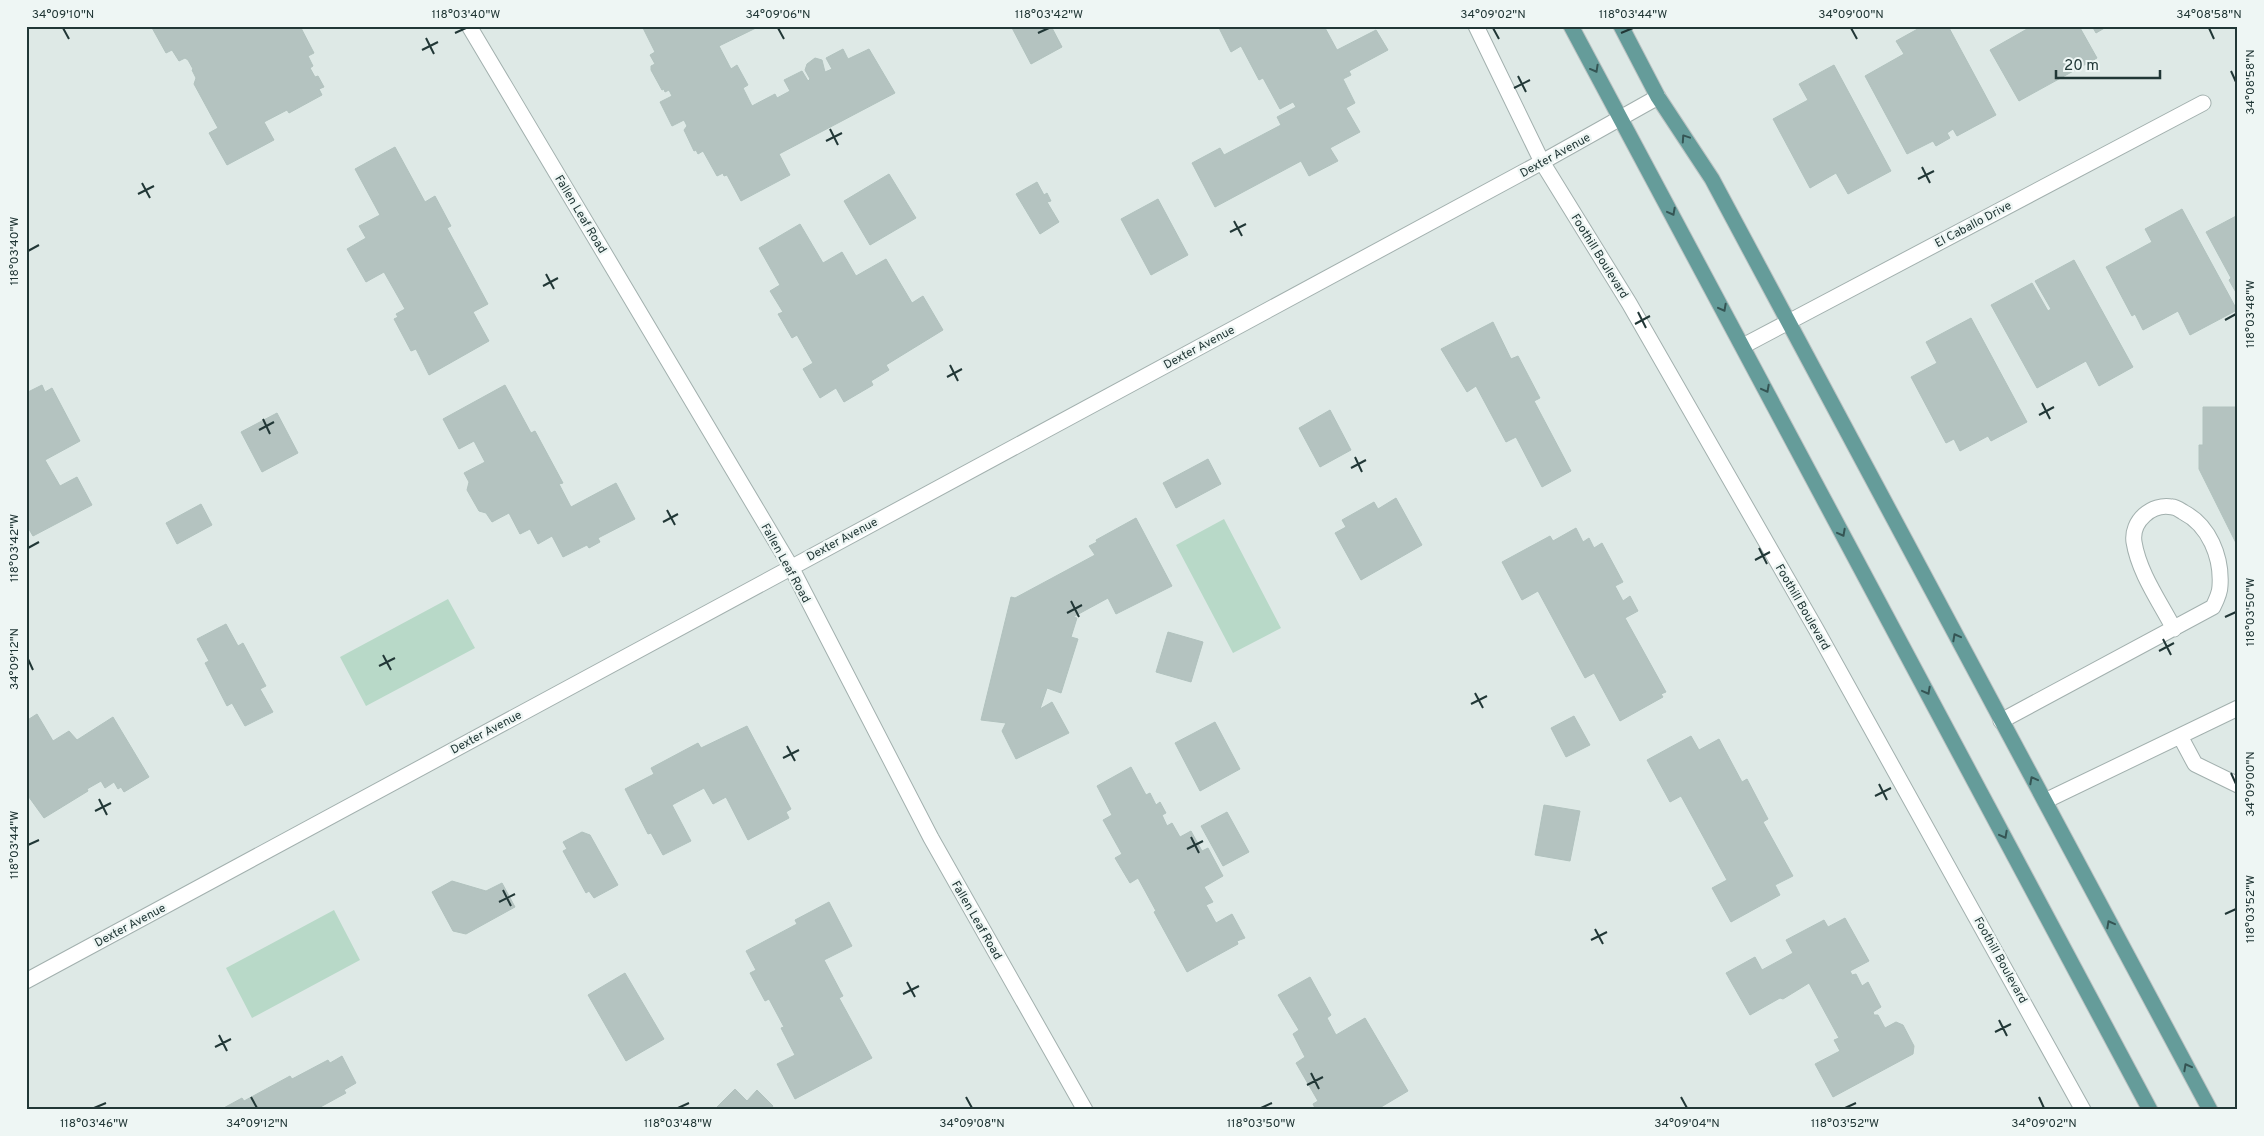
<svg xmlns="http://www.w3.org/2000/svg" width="2264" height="1136" font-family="Overpass,sans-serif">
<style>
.green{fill:#b8d9c8}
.building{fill:#b4c3c0;stroke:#b1c2be}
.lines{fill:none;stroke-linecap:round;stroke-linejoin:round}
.lane-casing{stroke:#a2b0ae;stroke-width:17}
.street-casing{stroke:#a2b0ae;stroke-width:17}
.primary-casing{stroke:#bcc3c3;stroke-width:17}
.lane{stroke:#fff;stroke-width:15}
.street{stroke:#fff;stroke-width:15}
.primary{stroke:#659c9a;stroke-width:15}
.oneway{stroke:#355554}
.ticks{fill:none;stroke:#213736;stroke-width:2}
.labels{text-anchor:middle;stroke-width:4.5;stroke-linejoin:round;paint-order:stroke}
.street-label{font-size:12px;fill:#213736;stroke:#eef6f4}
.neatline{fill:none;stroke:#213736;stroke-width:2}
.ticks-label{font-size:12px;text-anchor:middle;fill:#213736}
</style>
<rect width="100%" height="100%" fill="#dee9e6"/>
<path class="green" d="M 1224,519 L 1281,628 L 1233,653 L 1176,545 Z
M 448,599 L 475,648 L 366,706 L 340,657 Z
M 334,910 L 360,960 L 252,1018 L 226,968 Z"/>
<path class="building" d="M 151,26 L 300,26 L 314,53 L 308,56 L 313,66 L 310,68 L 315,77 L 318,76 L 324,87 L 319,89 L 322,95 L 289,113 L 287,110 L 264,122 L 274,140 L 227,165 L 209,133 L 218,128 L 194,84 L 196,78 L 192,70 L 193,69 L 188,60 L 185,58 L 179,61 L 172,50 L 166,53 Z
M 642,26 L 760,26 L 719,46 L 731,69 L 737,65 L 748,85 L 743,88 L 752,106 L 775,94 L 777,98 L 790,91 L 784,80 L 802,71 L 808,81 L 810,79 L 805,70 L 807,64 L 815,58 L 822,60 L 825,72 L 832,69 L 826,58 L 843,49 L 848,59 L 869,49 L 895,93 L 779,154 L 790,175 L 741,201 L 727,175 L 724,176 L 723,173 L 717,176 L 703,151 L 698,154 L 696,150 L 694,151 L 684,130 L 687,126 L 684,120 L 672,126 L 660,102 L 672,96 L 669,90 L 665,92 L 664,89 L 662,90 L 651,70 L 651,66 L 655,64 L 650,55 L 655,52 Z
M 1011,26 L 1051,26 L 1062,47 L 1031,64 Z
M 1218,26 L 1324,26 L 1337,50 L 1376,30 L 1388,50 L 1349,71 L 1351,75 L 1343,79 L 1355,103 L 1346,108 L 1360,132 L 1330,148 L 1338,161 L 1309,176 L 1301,161 L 1215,207 L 1192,163 L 1220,148 L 1224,155 L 1281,125 L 1277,117 L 1296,107 L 1293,102 L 1280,109 L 1263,78 L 1259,80 L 1241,46 L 1231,52 Z
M 1923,26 L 1948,26 L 1996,115 L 1957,136 L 1953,129 L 1947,133 L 1950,138 L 1936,146 L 1933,141 L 1907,154 L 1865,76 L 1904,54 L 1896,41 Z
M 2025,26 L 2079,26 L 2097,58 L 2019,101 L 1990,50 L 2027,29 Z
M 2092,26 L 2108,26 L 2096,33 Z
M 1834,65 L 1891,171 L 1848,194 L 1836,173 L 1810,188 L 1773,119 L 1808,100 L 1799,84 Z
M 395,147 L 425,202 L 435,196 L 451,226 L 447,228 L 488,304 L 473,312 L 489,341 L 429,375 L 416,349 L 411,351 L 394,319 L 398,317 L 396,314 L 405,309 L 384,272 L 366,282 L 347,249 L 366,238 L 359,226 L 380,215 L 355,169 Z
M 889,174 L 916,218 L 870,245 L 844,201 Z
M 1037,182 L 1044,195 L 1047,193 L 1051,201 L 1047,202 L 1059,222 L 1040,234 L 1016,194 Z
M 1158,199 L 1188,255 L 1151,275 L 1121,219 Z
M 2182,209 L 2237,310 L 2190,335 L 2178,311 L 2143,330 L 2135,314 L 2132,316 L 2106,267 L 2152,242 L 2145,229 Z
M 2238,215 L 2238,296 L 2229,280 L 2231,278 L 2206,232 Z
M 800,224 L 823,263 L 842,252 L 856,276 L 886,259 L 912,303 L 923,296 L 943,330 L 886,365 L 889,370 L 871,381 L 873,385 L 844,402 L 836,388 L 820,398 L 803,369 L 813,363 L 797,335 L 792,338 L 778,314 L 783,312 L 770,291 L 780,285 L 759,248 Z
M 2074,260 L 2133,367 L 2099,386 L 2086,361 L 2037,388 L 1991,305 L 2032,283 L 2048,311 L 2051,309 L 2035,281 Z
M 1971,318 L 2027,422 L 1991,441 L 1988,436 L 1960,451 L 1954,439 L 1946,443 L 1911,377 L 1937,363 L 1926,342 Z
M 1493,322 L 1511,359 L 1518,356 L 1540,398 L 1534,401 L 1571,471 L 1542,487 L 1516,437 L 1506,442 L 1476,386 L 1467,392 L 1441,349 Z
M 42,385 L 45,392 L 52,388 L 80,441 L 45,460 L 60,486 L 77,477 L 92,505 L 33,536 L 26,524 L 26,393 Z
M 505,385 L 531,433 L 535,431 L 563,483 L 559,484 L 571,507 L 616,483 L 635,519 L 598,538 L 600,542 L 589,548 L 587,545 L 563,557 L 552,536 L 538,544 L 530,529 L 520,534 L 509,513 L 492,522 L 486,513 L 479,511 L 467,490 L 469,482 L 464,473 L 485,462 L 474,441 L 459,449 L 443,419 Z
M 2203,407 L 2238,407 L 2238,547 L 2199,469 L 2199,445 L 2203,445 Z
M 1330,410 L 1351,450 L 1320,467 L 1299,428 Z
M 277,413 L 298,453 L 262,472 L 241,432 Z
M 1208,459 L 1221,484 L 1176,508 L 1163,483 Z
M 1396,498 L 1422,545 L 1361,580 L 1335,533 L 1346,527 L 1342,520 L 1374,502 L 1378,509 Z
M 201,504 L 212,525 L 177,544 L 166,523 Z
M 1136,518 L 1172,586 L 1116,614 L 1108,598 L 1073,617 L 1077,618 L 1071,637 L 1078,639 L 1061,693 L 1047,688 L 1040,709 L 1052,702 L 1069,733 L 1016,759 L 1002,731 L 1006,723 L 981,720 L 1011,597 L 1015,598 L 1095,555 L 1089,546 L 1097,542 L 1096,540 Z
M 1576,528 L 1583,542 L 1589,538 L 1594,548 L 1602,543 L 1623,582 L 1615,586 L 1623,601 L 1630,596 L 1638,611 L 1625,618 L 1666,692 L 1661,694 L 1663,697 L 1620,721 L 1594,673 L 1585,678 L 1538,591 L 1522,600 L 1502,562 L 1550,536 L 1553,541 Z
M 226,624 L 238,646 L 243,643 L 266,686 L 260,689 L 273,712 L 245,726 L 232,703 L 227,706 L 205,663 L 209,661 L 197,639 Z
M 1168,632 L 1203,642 L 1191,682 L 1156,672 Z
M 37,714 L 53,741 L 69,731 L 77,740 L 113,717 L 149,777 L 124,792 L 121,787 L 118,789 L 114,782 L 105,788 L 101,781 L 87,789 L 88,791 L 44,818 L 26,793 L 26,721 Z
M 1574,716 L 1590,745 L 1566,757 L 1551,728 Z
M 1215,722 L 1240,769 L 1200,791 L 1175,743 Z
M 747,726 L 791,809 L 786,812 L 789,818 L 748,840 L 726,797 L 713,804 L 704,788 L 672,805 L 691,841 L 663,855 L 651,833 L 648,834 L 625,789 L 654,774 L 651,768 L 698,743 L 701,748 Z
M 1691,736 L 1699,750 L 1719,739 L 1742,782 L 1747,779 L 1768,819 L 1763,822 L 1793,876 L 1775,885 L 1780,895 L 1731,922 L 1712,888 L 1727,880 L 1681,796 L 1670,802 L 1647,760 Z
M 1131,767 L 1146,795 L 1150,793 L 1156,805 L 1160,802 L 1166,813 L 1162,815 L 1167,826 L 1172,823 L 1180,837 L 1191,831 L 1202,851 L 1208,848 L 1223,876 L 1204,887 L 1213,902 L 1206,905 L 1216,923 L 1232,914 L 1245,938 L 1237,941 L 1238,944 L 1187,972 L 1154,912 L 1156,911 L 1138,878 L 1130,883 L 1115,858 L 1122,854 L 1103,820 L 1112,815 L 1097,786 Z
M 1544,805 L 1580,811 L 1570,861 L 1535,855 Z
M 1227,812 L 1249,852 L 1223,866 L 1201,826 Z
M 582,832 L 590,835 L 618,885 L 594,898 L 589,891 L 586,893 L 563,851 L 567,849 L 563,842 Z
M 452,881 L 486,891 L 502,883 L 515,907 L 466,934 L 453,931 L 432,892 Z
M 829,902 L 852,946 L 824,960 L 843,996 L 839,998 L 872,1058 L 795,1099 L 777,1064 L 795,1055 L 781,1028 L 784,1027 L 769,999 L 765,1001 L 750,973 L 756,970 L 746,951 L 797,924 L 795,920 Z
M 1845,918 L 1869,961 L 1850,971 L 1852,975 L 1856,974 L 1862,986 L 1868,982 L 1881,1007 L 1873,1012 L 1874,1015 L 1878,1015 L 1885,1028 L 1896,1022 L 1903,1025 L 1914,1046 L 1913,1054 L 1833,1097 L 1815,1064 L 1840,1051 L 1834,1040 L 1839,1038 L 1809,983 L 1783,999 L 1780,998 L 1750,1015 L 1726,973 L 1755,957 L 1762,970 L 1793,953 L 1786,940 L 1824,920 L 1828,927 Z
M 625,973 L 664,1039 L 626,1061 L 588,995 Z
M 1310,977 L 1331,1015 L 1327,1018 L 1336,1035 L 1365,1018 L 1408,1091 L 1376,1110 L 1316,1110 L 1313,1104 L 1318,1101 L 1296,1063 L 1305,1057 L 1293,1034 L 1299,1030 L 1278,995 Z
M 342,1056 L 356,1083 L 344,1090 L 346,1093 L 315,1110 L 220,1110 L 242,1098 L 244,1101 L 290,1076 L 292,1079 L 328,1060 L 330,1063 Z
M 735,1089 L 747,1101 L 757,1090 L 773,1106 L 770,1110 L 714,1110 Z"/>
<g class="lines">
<defs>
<path id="lane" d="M 2001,721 L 2213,607 C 2216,601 2220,593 2220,586 C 2222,557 2209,525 2183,512 C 2180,510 2176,507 2172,507 C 2152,503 2131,521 2134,542 C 2139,573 2160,602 2174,629
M 2180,736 L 2195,764 L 2238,785
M 2045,801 L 2238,708"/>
<path id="street" d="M 469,26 L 791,567 L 931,838 L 1085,1110
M 1476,26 L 1542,162 L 1629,303 L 1816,629 L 2083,1110
M 1743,346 L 2203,103
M 26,981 L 1542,162 L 1658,97"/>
<path id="primary" d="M 1571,26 L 2150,1110
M 1621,26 L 1658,97 L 1712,179 L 2210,1110"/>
</defs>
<use href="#lane" class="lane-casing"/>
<use href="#street" class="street-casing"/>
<use href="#primary" class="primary-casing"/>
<use href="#lane" class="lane"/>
<use href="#street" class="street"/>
<use href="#primary" class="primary"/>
</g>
<defs><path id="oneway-chevron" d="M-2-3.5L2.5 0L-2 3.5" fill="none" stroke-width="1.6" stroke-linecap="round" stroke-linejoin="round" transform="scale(1.25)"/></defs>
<g class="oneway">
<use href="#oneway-chevron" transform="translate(1595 69) rotate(61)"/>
<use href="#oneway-chevron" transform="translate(1685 138) rotate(-124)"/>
<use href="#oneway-chevron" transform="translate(1672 212) rotate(62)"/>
<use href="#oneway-chevron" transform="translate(1723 308) rotate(62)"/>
<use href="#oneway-chevron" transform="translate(1766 389) rotate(62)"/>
<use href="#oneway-chevron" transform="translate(1842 533) rotate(62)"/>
<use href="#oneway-chevron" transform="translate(1956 637) rotate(-118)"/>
<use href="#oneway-chevron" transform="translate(1927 691) rotate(62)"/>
<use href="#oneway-chevron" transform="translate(2033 780) rotate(-118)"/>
<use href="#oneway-chevron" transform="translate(2004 835) rotate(62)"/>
<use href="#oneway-chevron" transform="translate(2110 924) rotate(-118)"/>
<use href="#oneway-chevron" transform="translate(2187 1067) rotate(-118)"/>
</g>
<path class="ticks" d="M 63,28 L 69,39M 778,28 L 784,39M 1493,28 L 1499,39M 1851,28 L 1857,39M 2209,28 L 2214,39M 455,33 L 466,28M 1038,33 L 1049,28M 1621,33 L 1633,28M 426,38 L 434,54M 422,50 L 438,42M 2231,71 L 2236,82M 1518,76 L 1526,92M 1514,88 L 1530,80M 830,129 L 838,145M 826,141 L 842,133M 1922,167 L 1930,183M 1918,179 L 1934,171M 142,183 L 150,198M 138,194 L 154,186M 1234,221 L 1242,236M 1230,232 L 1246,224M 28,251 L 39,245M 546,274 L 554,289M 543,286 L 558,278M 1638,312 L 1646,328M 2225,320 L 2236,314M 1635,324 L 1650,316M 950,365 L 958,381M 947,377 L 962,369M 2042,403 L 2050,419M 2039,415 L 2054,407M 263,419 L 270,434M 259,430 L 274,422M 1355,457 L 1362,472M 1351,468 L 1366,460M 667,510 L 675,525M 663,522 L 678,514M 28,548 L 39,542M 1759,548 L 1767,564M 1755,560 L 1770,552M 1071,601 L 1079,617M 1067,613 L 1082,605M 2225,617 L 2236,612M 2163,639 L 2171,655M 2159,651 L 2174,643M 383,655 L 391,670M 28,659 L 33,670M 379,666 L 395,658M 1475,693 L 1483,708M 1471,704 L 1487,696M 787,746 L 795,761M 783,758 L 799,750M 2231,773 L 2236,784M 1879,784 L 1887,800M 1875,796 L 1891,788M 99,799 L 107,815M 95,811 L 111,803M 1191,837 L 1199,853M 28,845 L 39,840M 1187,849 L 1203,841M 503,890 L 511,906M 499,902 L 515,894M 2225,914 L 2236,909M 1595,929 L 1603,944M 1591,940 L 1607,932M 907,982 L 915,997M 903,994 L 919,986M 1999,1020 L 2007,1036M 1995,1032 L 2011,1024M 219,1035 L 227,1051M 215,1047 L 231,1039M 1311,1073 L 1319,1089M 1307,1085 L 1323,1077M 251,1097 L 257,1108M 966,1097 L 972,1108M 1681,1097 L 1687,1108M 2039,1097 L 2044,1108M 94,1108 L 106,1103M 678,1108 L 689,1103M 1261,1108 L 1272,1103M 1845,1108 L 1856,1103"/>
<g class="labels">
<g class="street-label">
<text transform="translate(1555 155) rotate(-29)" y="4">Dexter Avenue</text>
<text transform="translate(581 214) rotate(59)" y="4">Fallen Leaf Road</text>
<text transform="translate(1973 224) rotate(-28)" y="4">El Caballo Drive</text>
<text transform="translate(1600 256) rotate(58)" y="4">Foothill Boulevard</text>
<text transform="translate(1199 347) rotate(-28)" y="4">Dexter Avenue</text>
<text transform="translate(842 539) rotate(-28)" y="4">Dexter Avenue</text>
<text transform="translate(786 563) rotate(61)" y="4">Fallen Leaf Road</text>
<text transform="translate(1803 607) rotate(60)" y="4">Foothill Boulevard</text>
<text transform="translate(486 732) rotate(-28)" y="4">Dexter Avenue</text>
<text transform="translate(977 920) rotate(60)" y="4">Fallen Leaf Road</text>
<text transform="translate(130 925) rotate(-28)" y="4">Dexter Avenue</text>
<text transform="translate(2001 960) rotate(61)" y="4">Foothill Boulevard</text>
</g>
</g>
<rect width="2264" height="1136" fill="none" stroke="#eef6f4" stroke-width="55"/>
<path d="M2056 70v8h104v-8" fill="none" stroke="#213736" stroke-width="2.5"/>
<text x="2064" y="70" font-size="15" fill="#213736" stroke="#eef6f4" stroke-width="4" paint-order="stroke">20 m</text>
<rect x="28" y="28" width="2208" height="1080" class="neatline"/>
<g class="ticks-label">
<text x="63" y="18">34°09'10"N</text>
<text x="466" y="18">118°03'40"W</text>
<text x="778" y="18">34°09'06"N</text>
<text x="1049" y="18">118°03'42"W</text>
<text x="1493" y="18">34°09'02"N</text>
<text x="1633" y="18">118°03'44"W</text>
<text x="1851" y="18">34°09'00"N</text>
<text x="2209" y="18">34°08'58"N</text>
<text transform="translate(2250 82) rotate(-90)" y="4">34°08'58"N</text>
<text transform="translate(14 251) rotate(-90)" y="4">118°03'40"W</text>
<text transform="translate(2250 314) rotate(-90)" y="4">118°03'48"W</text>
<text transform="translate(14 548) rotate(-90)" y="4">118°03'42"W</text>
<text transform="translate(2250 612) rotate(-90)" y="4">118°03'50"W</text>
<text transform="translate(14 659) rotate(-90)" y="4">34°09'12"N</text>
<text transform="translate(2250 784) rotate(-90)" y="4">34°09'00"N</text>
<text transform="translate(14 845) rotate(-90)" y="4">118°03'44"W</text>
<text transform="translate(2250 909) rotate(-90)" y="4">118°03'52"W</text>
<text x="94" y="1127">118°03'46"W</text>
<text x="257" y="1127">34°09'12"N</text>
<text x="678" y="1127">118°03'48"W</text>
<text x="972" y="1127">34°09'08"N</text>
<text x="1261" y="1127">118°03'50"W</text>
<text x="1687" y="1127">34°09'04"N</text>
<text x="1845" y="1127">118°03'52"W</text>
<text x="2044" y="1127">34°09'02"N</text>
</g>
</svg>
